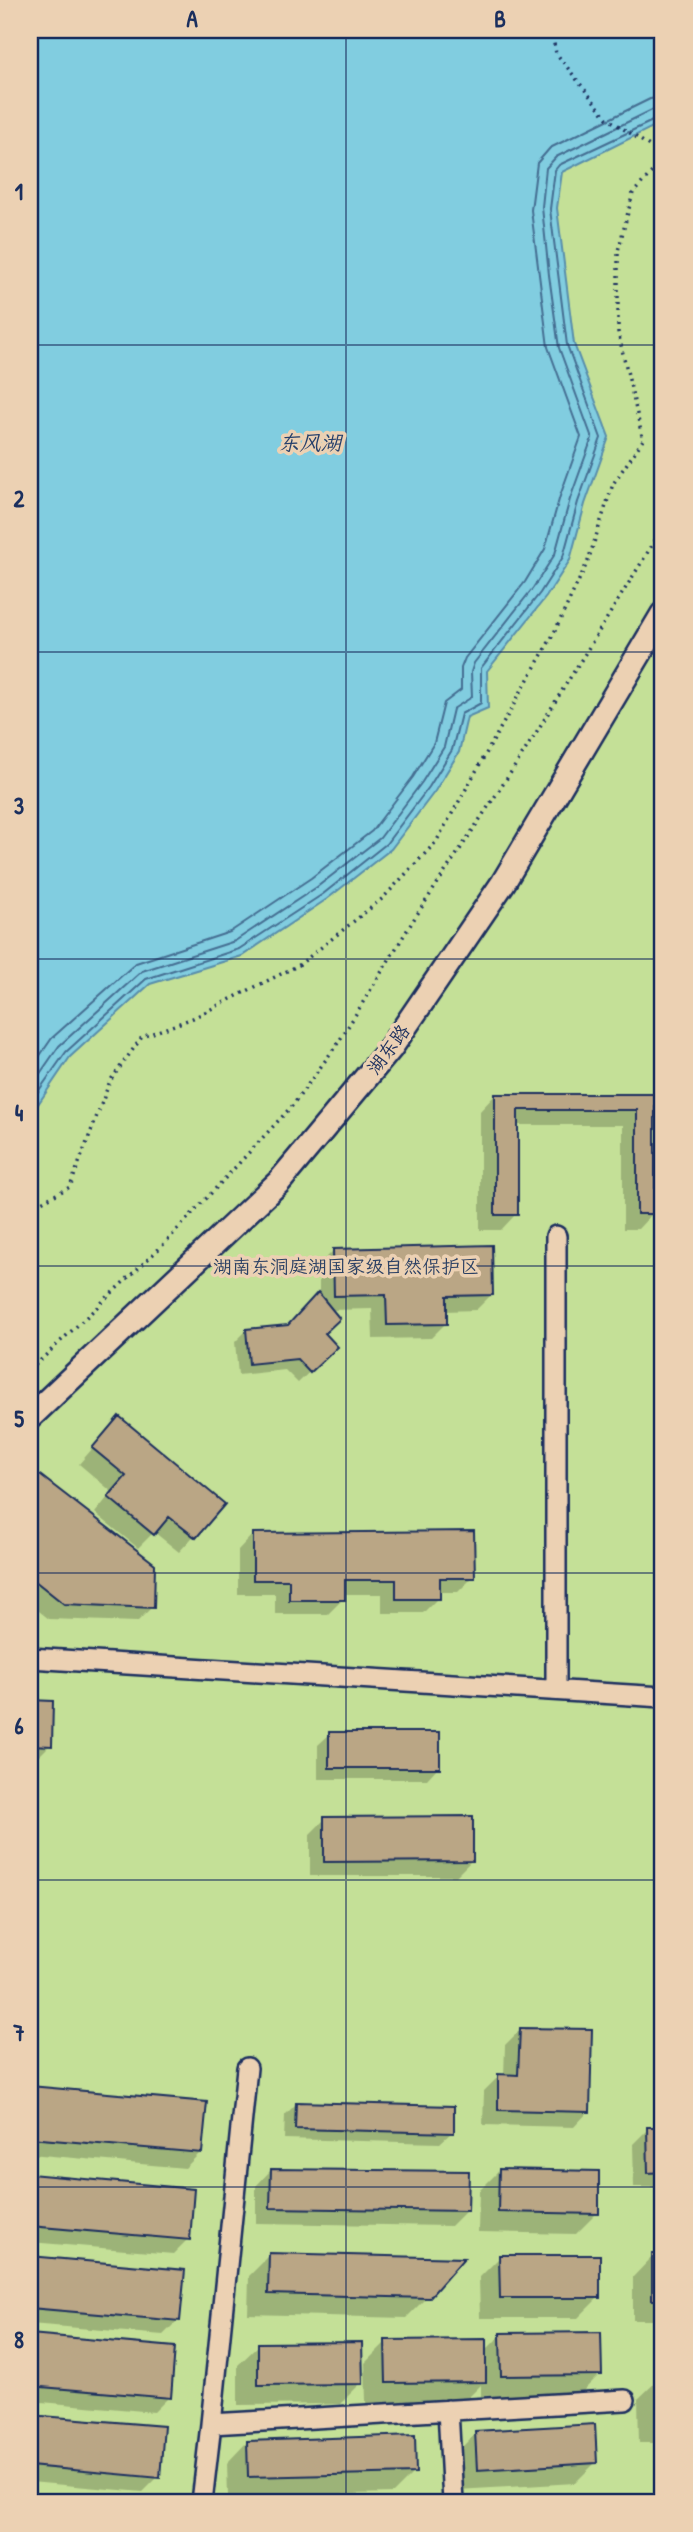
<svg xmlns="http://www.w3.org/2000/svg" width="693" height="2532" font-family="'Patrick Hand','LXGW WenKai TC',sans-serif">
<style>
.green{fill:#c4e097;stroke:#70887a;stroke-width:2}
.water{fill:#81cde0;stroke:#588eac;stroke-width:2}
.shadow{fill:#0003}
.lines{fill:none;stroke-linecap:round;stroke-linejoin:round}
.shore{stroke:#446e92;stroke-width:2}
.building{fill:#baa685;stroke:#1b2f5e;stroke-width:2}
.minor-casing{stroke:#1b2f5e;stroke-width:24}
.tertiary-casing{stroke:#1b2f5e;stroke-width:28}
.path{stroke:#1b2f5e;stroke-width:3.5;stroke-dasharray:2 5;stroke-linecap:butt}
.minor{stroke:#ecd1b3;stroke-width:19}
.tertiary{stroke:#ecd1b3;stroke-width:23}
.grid{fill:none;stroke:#1b2f5e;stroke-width:2;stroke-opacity:0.55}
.labels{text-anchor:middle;stroke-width:7;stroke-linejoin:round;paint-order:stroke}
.street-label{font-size:19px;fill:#1b2f5e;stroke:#ecd1b3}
.park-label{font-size:19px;fill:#2c4164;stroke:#ecd1b3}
.water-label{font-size:21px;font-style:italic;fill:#253f6b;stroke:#ecd1b3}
.neatline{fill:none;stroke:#1b2f5e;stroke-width:2.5}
.grid-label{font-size:23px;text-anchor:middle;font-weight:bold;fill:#1b2f5e}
</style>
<rect width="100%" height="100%" fill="#e8cdab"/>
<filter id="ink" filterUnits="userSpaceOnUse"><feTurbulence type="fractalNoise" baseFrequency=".0143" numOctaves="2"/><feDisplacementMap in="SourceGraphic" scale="14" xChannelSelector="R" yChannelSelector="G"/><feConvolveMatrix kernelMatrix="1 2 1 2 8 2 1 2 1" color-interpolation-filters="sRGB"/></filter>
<g filter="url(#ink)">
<path class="green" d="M 30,30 L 663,30 L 663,2502 L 30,2502 Z"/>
<path class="water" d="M 30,30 L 663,30 L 663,122 L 562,172 L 557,208 L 574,344 L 609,437 L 585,504 L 570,560 L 546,597 L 487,671 L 488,708 L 467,717 L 459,752 L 435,791 L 391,849 L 327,899 L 242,956 L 150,984 L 70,1057 L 30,1116 Z"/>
<path class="shadow" d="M 495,1095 L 653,1095 L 653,1213 L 638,1229 L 623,1229 L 623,1125 L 516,1125 L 516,1214 L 501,1230 L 480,1230 L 480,1111 Z
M 334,1250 L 491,1295 L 476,1310 L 445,1311 L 446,1323 L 431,1338 L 373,1339 L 372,1309 L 330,1310 L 322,1333 L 335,1347 L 298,1383 L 285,1370 L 238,1375 L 235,1342 L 246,1331 L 288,1327 L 319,1293 L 319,1265 Z
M 119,1418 L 223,1504 L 179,1552 L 154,1532 L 138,1548 L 95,1513 L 112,1492 L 79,1464 Z
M 37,1474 L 152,1607 L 137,1622 L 49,1619 L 30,1604 L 30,1481 Z
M 253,1534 L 473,1577 L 458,1592 L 438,1592 L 438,1598 L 423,1613 L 382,1613 L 382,1594 L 343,1594 L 343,1599 L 328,1614 L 275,1614 L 275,1594 L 238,1594 L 238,1550 Z
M 30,1702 L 51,1703 L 50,1745 L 35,1760 L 30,1760 Z
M 330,1734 L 438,1767 L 427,1779 L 318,1779 L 318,1745 Z
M 325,1819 L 471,1861 L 456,1876 L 310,1876 L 310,1834 Z
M 520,2030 L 589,2111 L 574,2127 L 483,2125 L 484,2091 L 499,2076 L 504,2076 L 505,2045 Z
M 30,2088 L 205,2104 L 200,2153 L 185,2168 L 30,2154 Z
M 296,2104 L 452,2132 L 440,2143 L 284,2139 L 285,2115 Z
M 648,2129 L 663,2129 L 663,2187 L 634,2187 L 633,2144 Z
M 271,2170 L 467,2210 L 451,2226 L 256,2223 L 256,2186 Z
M 499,2171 L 597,2213 L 576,2234 L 478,2232 L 479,2191 Z
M 30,2176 L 193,2190 L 188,2239 L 173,2254 L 30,2242 Z
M 270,2255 L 427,2297 L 406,2318 L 248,2314 L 249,2276 Z
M 653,2256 L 663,2256 L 663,2320 L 633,2320 L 633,2277 Z
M 500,2257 L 599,2297 L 578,2318 L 480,2318 L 479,2278 Z
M 30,2258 L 183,2271 L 178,2320 L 163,2335 L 30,2324 Z
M 501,2335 L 600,2374 L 579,2395 L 481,2396 L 481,2385 L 464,2402 L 366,2403 L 365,2363 L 386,2342 L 484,2352 Z
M 30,2336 L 173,2348 L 169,2397 L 154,2412 L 30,2401 Z
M 259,2345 L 361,2383 L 340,2404 L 238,2405 L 238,2365 Z
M 659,2379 L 663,2379 L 663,2443 L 639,2443 L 638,2399 Z
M 30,2416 L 162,2428 L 158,2477 L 143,2492 L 30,2482 Z
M 476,2433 L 596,2462 L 575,2483 L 457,2490 L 455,2454 Z
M 247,2442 L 414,2472 L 393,2493 L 228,2497 L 227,2463 Z"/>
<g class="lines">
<path class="shore" d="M 30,1070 L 52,1038 L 136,963 L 230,932 L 311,878 L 372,831 L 413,777 L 434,743 L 444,703 L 461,690 L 461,668 L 465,658 L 525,582 L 545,549 L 560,496 L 581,437 L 548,347 L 531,210 L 537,163 L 550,148 L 650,99 L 663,97
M 30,1088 L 59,1046 L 142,971 L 235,941 L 317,887 L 380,838 L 422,782 L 444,747 L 453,709 L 472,697 L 471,672 L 474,663 L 533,588 L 555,554 L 570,499 L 592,438 L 559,348 L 549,275 L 542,207 L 546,168 L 556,157 L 654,109 L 663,107
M 30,1103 L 66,1052 L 146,979 L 239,949 L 323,894 L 386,844 L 429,787 L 452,750 L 461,714 L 481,703 L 481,668 L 540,593 L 563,557 L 578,502 L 601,438 L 567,345 L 550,209 L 555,170 L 559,165 L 663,116"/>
</g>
<path class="building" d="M 495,1094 L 655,1094 L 655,1214 L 637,1214 L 637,1110 L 518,1110 L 518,1215 L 495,1215 Z
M 492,1245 L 493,1295 L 447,1296 L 447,1324 L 387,1325 L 386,1295 L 334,1296 L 333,1249 Z
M 318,1292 L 340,1319 L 325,1333 L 338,1347 L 310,1373 L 297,1359 L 249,1364 L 246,1329 L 288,1325 Z
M 119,1416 L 225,1504 L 196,1538 L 169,1517 L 154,1535 L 108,1497 L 126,1476 L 92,1448 Z
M 36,1472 L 155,1564 L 154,1608 L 64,1604 L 30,1577 L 30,1481 Z
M 474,1531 L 475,1578 L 440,1578 L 440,1599 L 396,1599 L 396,1580 L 345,1580 L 345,1600 L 289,1600 L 289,1580 L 253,1580 L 253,1533 Z
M 30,1700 L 53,1701 L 52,1746 L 30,1745 Z
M 329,1732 L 440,1732 L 440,1768 L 329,1768 Z
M 473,1816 L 473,1861 L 324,1862 L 324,1817 Z
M 520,2028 L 592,2029 L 590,2112 L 498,2110 L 498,2074 L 518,2075 Z
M 30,2086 L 207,2102 L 202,2153 L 30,2138 Z
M 296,2102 L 454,2106 L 454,2133 L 295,2129 Z
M 647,2127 L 663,2127 L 663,2172 L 648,2173 Z
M 271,2169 L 469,2171 L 468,2211 L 270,2208 Z
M 499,2169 L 599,2171 L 599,2214 L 498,2212 Z
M 30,2174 L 194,2189 L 190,2240 L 30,2226 Z
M 269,2253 L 464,2258 L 429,2298 L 268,2294 Z
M 652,2254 L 663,2254 L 663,2300 L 652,2300 Z
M 499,2255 L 600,2255 L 600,2298 L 500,2298 Z
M 30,2256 L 185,2270 L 180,2321 L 30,2308 Z
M 601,2332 L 602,2375 L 501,2376 L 500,2333 Z
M 30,2334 L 175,2347 L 171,2398 L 30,2386 Z
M 486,2339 L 486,2382 L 386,2383 L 385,2340 Z
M 362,2342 L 363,2384 L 258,2385 L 258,2343 Z
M 658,2377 L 663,2377 L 663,2423 L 659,2423 Z
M 30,2415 L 164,2426 L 160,2478 L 30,2466 Z
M 595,2424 L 597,2463 L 477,2470 L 475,2431 Z
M 415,2435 L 416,2473 L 248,2477 L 247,2441 Z"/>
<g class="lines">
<defs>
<path id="minor" d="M 556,1236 L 556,1690
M 30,1658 L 663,1697
M 448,2410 L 453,2502
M 211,2424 L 247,2068
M 202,2502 L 211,2424 L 625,2400"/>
<path id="tertiary" d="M 30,1417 L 279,1182 L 390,1049 L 503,883 L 663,614"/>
</defs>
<use href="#minor" class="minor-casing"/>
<use href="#tertiary" class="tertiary-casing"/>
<path class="path" d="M 551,30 L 556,53 L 607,118 L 663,155
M 30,1208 L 70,1187 L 110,1081 L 142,1037 L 193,1018 L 299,965 L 383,898 L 436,842 L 553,635 L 588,561 L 613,484 L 643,440 L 618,332 L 618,251 L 633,193 L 663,160
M 30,1370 L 164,1244 L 293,1105 L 338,1043 L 414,919 L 521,757 L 656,539 L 663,531"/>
<use href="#minor" class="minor"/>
<use href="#tertiary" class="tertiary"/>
</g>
</g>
<path class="grid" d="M 346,30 L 346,2502M 30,345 L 663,345M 30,652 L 663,652M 30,959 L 663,959M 30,1266 L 663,1266M 30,1573 L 663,1573M 30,1880 L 663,1880M 30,2187 L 663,2187"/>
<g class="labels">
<g class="street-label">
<text transform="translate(388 1049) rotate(-53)" y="7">湖东路</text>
</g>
<g class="park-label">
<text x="346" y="1273">湖南东洞庭湖国家级自然保护区</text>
</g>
<g class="water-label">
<text x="310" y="450">东风湖</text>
</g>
</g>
<rect width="693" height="2532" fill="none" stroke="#ecd1b3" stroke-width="77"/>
<rect x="38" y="38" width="616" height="2456" class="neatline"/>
<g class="grid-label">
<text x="192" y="27">A</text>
<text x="500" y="27">B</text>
<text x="19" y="200">1</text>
<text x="19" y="507">2</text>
<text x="19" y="814">3</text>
<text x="19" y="1121">4</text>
<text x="19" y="1427">5</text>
<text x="19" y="1734">6</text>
<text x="19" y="2041">7</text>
<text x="19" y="2348">8</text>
</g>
</svg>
